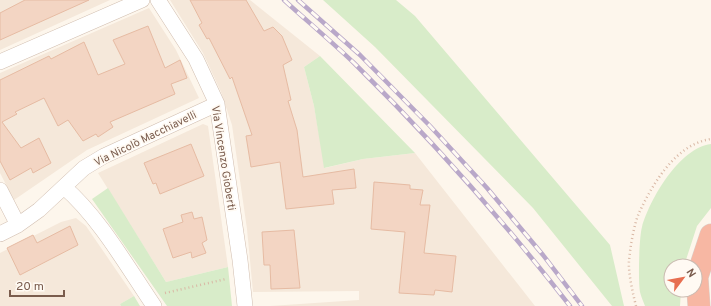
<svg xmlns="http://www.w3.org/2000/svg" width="711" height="306" font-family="Overpass,sans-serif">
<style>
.residential{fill:#f5e8da}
.green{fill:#d8ecc9}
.building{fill:#f3d5c3;stroke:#e6bba3}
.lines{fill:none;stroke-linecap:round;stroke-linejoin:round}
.street-casing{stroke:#d1beb0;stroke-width:16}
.highway-casing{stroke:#dad1cd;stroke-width:23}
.path{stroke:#d9b8a5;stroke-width:2.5;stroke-dasharray:1 3;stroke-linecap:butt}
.street{stroke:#fff;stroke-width:15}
.highway{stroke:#f7b7a3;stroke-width:22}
.rail-casing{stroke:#b9a8c9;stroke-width:4.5}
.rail{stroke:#fffaf3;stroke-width:3;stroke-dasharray:9;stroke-linecap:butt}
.labels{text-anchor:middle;stroke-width:3.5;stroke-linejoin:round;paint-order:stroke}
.street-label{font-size:11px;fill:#7a5c4d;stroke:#fffaf3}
</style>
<rect width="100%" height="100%" fill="#fdf6ec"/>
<path class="residential" d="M 0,0 L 110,0 L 0,50 Z
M 170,0 L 250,0 L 320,56 L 304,67 L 314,106 L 325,168 L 363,159 L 415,153 L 535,306 L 270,306 L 359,300 L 359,291 L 253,292 L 247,229 L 232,125 L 221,92 L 203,53 Z
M 149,8 L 176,50 L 199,98 L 87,150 L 14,200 L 0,173 L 0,73 Z
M 203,124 L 208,126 L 228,267 L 166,282 L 98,173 Z
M 76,218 L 86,226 L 134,296 L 120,304 L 121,306 L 0,306 L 0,253 L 61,222 Z"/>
<path class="green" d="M 323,0 L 396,0 L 415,16 L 610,245 L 624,306 L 612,306 L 533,208 L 375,47 Z
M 320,56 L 415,153 L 363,159 L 324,168 L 314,106 L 304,67 Z
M 711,144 L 711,208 L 697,226 L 684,266 L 671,266 L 671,290 L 681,290 L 680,306 L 645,306 C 643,301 641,296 640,292 C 638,282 639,237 642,227 C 650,199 679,148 711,144 Z
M 108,188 L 166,282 L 228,267 L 232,306 L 167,306 L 92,199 Z
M 134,296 L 140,306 L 121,306 L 120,304 Z"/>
<path class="building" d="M 25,0 L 89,0 L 0,40 L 0,13 Z
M 190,0 L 246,0 L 264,31 L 273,27 L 282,36 L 292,60 L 283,65 L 291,100 L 288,101 L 297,130 L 303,177 L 354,169 L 356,188 L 332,190 L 334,204 L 286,209 L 280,162 L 251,167 L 246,136 L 252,135 L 232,77 L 230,79 L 209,38 L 207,39 L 199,25 L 202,23 Z
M 148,26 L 165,68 L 180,60 L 187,78 L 171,84 L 175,94 L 110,122 L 113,127 L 98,137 L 96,134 L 83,141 L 68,120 L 58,126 L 44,98 L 15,112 L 17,114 L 2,122 L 21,148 L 39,138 L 51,163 L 33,173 L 31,168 L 10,180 L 0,161 L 0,80 L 49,56 L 51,59 L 84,42 L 98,75 L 125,64 L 113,40 Z
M 191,144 L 204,176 L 160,194 L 156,183 L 153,184 L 144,163 Z
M 374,182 L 410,185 L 410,189 L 423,190 L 420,205 L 430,205 L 424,253 L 456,256 L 452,292 L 435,290 L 434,295 L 399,293 L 405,232 L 371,229 Z
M 192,212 L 194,219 L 202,217 L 207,240 L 202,243 L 206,253 L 192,258 L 191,252 L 173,258 L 163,229 L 183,222 L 181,215 Z
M 70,226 L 78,245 L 20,275 L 7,248 L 33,235 L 37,243 Z
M 294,230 L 300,288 L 271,289 L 270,265 L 264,265 L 262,232 Z"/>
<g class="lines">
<defs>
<path id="street" d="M 158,0 L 196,59 L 217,104 L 240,260 L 245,306
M 0,62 L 142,0
M 64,187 C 99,217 128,268 154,306
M 0,190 L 18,225
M 0,234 L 18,225 L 39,210 L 84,168 L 104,156 L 217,104"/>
<path id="highway" d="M 699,306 L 697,277 L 711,235"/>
</defs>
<use href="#street" class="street-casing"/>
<use href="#highway" class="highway-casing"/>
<path class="path" d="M 165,293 L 226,279
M 636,306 C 633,294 628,272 629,261 C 630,248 634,224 639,213 C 653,183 676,144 711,139"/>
<use href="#street" class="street"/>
<use href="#highway" class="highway"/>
<defs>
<path id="rail" d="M 284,0 C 307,21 331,41 354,63 C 431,139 503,220 570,306
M 298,0 L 360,55 L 430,126 L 487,188 L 543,255 L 582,306"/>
</defs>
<use href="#rail" class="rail-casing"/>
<use href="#rail" class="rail"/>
</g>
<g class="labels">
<g class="street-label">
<text transform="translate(145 138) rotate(-26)" y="4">Via Nicolò Macchiavelli</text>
<text transform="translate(224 158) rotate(81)" y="4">Via Vincenzo Gioberti</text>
</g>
</g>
<g transform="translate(683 278) rotate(58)"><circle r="19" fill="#fffaf3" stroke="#cabbb1"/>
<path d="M0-3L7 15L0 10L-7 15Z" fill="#e76f51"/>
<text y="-6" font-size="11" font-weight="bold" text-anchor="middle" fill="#7a5c4d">N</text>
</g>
<path d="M10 290v6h54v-6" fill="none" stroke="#7a5c4d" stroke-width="2"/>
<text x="16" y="290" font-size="12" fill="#7a5c4d" stroke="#fffaf3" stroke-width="3" paint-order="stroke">20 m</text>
</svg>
